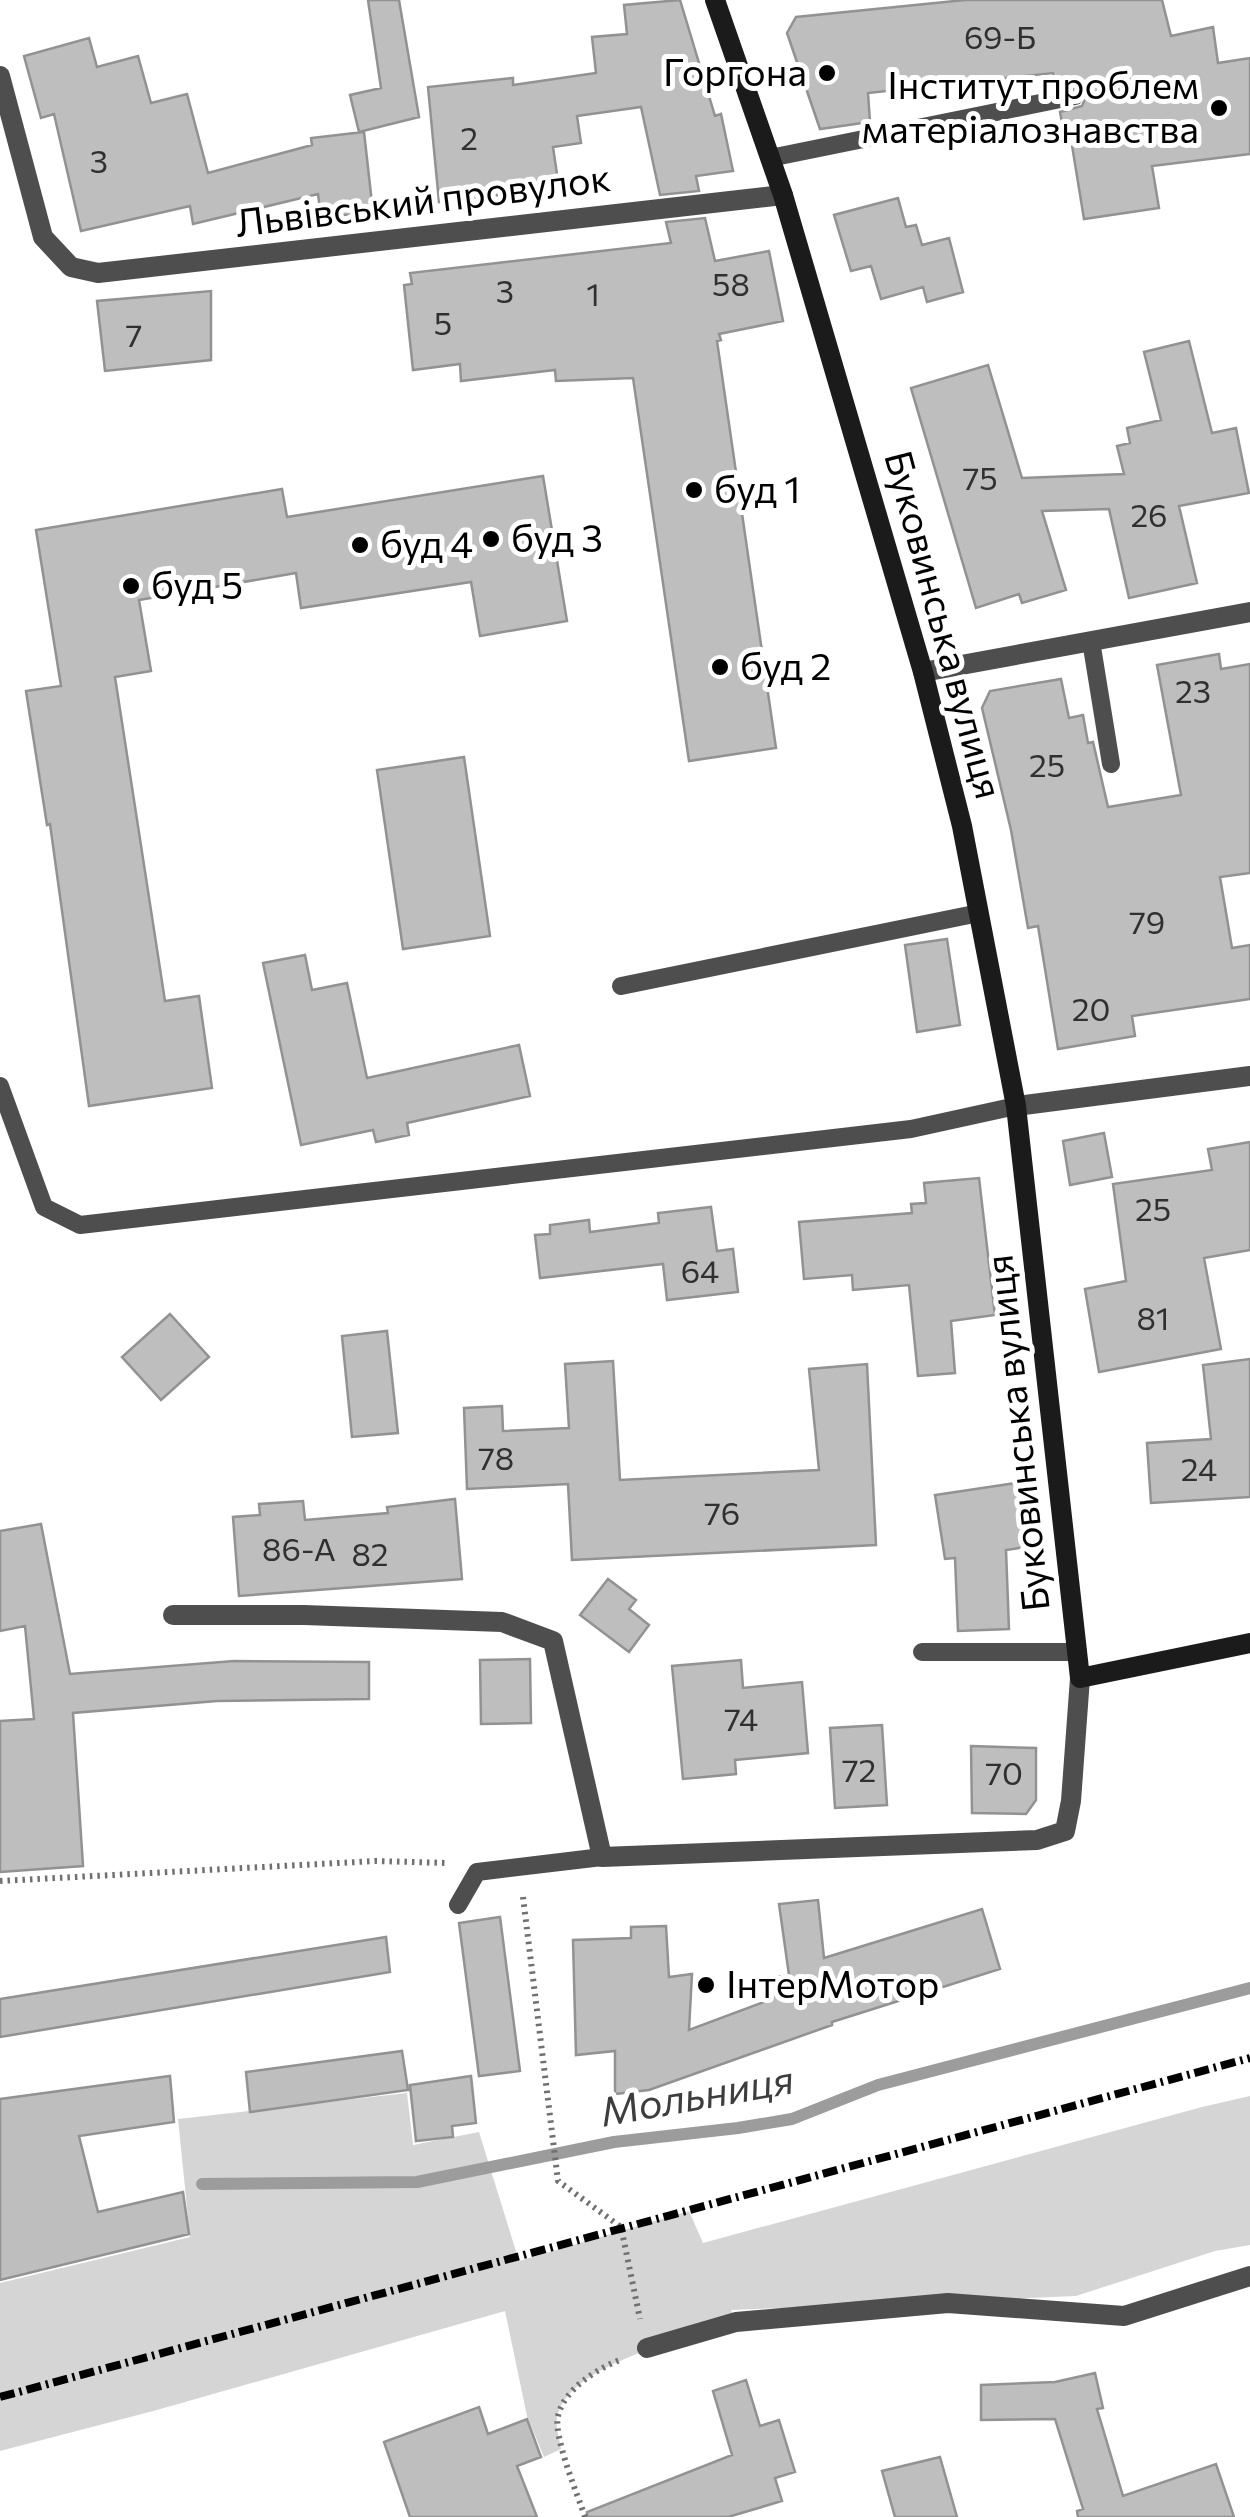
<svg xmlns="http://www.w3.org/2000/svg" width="1250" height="2517" font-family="Commissioner,sans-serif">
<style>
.green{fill:#d5d5d5}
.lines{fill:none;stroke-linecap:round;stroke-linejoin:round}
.stream{stroke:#9c9c9c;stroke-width:12}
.building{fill:#bebebe;stroke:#929292;stroke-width:2.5}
.path{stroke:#707070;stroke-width:6;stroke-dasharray:2.5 5;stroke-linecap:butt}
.lane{stroke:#4e4e4e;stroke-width:18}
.street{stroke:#4e4e4e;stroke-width:20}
.secondary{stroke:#1b1b1b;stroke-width:20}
.rail{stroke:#000;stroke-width:8;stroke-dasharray:15 5 2.5 5;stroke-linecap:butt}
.poi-dot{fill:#000;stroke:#fff;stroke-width:4}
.labels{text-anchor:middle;stroke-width:10;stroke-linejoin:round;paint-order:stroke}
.number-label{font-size:32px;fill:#303030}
.poi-label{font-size:38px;fill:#000;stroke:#fff;text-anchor:start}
.street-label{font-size:38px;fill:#000;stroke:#fff}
.water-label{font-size:40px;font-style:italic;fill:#3d3d3d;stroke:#fff}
</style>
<rect width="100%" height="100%" fill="#fff"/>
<path class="green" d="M 407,2093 L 413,2145 L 479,2132 L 519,2261 L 689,2211 L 703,2243 L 1202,2107 L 1250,2096 L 1250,2245 L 1215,2251 L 1076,2296 L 731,2310 L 736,2323 C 691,2337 566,2364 557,2418 C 555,2427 560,2441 561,2449 L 544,2457 L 527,2416 L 505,2311 L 157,2410 L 0,2451 L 0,2283 L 190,2237 L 178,2119 Z"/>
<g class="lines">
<path class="stream" d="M 202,2184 L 417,2182 L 614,2142 L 738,2128 L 792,2119 L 878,2085 L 1250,1988"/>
</g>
<path class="building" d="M 368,0 L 399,0 L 419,117 L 359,132 L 350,95 L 381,88 Z
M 680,0 L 715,116 L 721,114 L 733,171 L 696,176 L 699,191 L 660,195 L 641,107 L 577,116 L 581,143 L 553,147 L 559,188 L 439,202 L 428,87 L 513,78 L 513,85 L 596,73 L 592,37 L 627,34 L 624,5 Z
M 965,0 L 1162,0 L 1171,36 L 1213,27 L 1218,63 L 1250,58 L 1250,154 L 1152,166 L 1159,208 L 1084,219 L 1070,133 L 1064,134 L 1060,112 L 1082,106 L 1087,94 L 1078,84 L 1056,87 L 1053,73 L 868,93 L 870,122 L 820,129 L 787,33 L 796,17 Z
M 89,38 L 97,67 L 138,56 L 151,103 L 187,94 L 208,173 L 312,145 L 311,138 L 364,132 L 373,212 L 321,218 L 318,194 L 193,224 L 190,206 L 81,231 L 54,114 L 41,118 L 24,56 Z
M 898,198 L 906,227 L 916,225 L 922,245 L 949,238 L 963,292 L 927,302 L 923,287 L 881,299 L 871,266 L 851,271 L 834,215 Z
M 705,218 L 715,261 L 769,251 L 783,321 L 719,334 L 721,340 L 717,341 L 776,748 L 689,761 L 633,378 L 556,381 L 555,370 L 461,381 L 460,364 L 413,370 L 404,285 L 412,284 L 410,273 L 671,243 L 666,222 Z
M 211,291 L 211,360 L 105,371 L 97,301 Z
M 1189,341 L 1212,433 L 1236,428 L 1249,493 L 1179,506 L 1197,583 L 1129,598 L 1109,509 L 1042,511 L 1066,590 L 1022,603 L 1019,594 L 976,608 L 911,388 L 988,365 L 1022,478 L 1124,474 L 1117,446 L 1130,443 L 1127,428 L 1161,420 L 1144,352 Z
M 543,476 L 567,621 L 480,636 L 471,582 L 301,608 L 296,573 L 139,600 L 151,671 L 115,677 L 165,1001 L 199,996 L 212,1088 L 89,1106 L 50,824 L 47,825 L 26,691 L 61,686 L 36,530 L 282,489 L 287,517 Z
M 1219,654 L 1221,669 L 1250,664 L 1250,873 L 1220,877 L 1232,948 L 1250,945 L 1250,999 L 1132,1016 L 1135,1036 L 1058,1049 L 1038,926 L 1028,928 L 1011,830 L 982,708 L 990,691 L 1061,679 L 1069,718 L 1083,715 L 1088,743 L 1093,742 L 1108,807 L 1181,795 L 1157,665 Z
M 464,757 L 490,936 L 403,949 L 377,770 Z
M 947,939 L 960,1025 L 917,1032 L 905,945 Z
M 305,955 L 312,990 L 347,983 L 367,1078 L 519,1045 L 530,1096 L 407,1123 L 409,1135 L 376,1142 L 373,1130 L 301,1145 L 263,963 Z
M 1104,1133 L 1112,1177 L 1070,1185 L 1063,1141 Z
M 1250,1142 L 1250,1250 L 1204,1258 L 1221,1349 L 1099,1372 L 1085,1289 L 1126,1281 L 1113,1184 L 1212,1170 L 1208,1149 Z
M 979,1178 L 995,1315 L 951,1321 L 955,1373 L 918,1376 L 909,1285 L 853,1290 L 852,1275 L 804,1279 L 799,1222 L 912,1213 L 911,1204 L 926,1203 L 924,1183 Z
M 711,1207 L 717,1251 L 733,1249 L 738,1292 L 667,1300 L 663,1264 L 540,1278 L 535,1235 L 550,1234 L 550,1225 L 589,1220 L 590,1232 L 659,1223 L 658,1213 Z
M 170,1314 L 209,1357 L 161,1400 L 122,1357 Z
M 387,1331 L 398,1433 L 352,1437 L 342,1336 Z
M 1250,1359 L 1250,1497 L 1151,1503 L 1147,1443 L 1211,1439 L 1203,1365 Z
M 613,1361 L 620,1480 L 819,1470 L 809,1369 L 867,1364 L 876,1545 L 572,1560 L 568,1484 L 467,1489 L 464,1408 L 502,1406 L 503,1431 L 569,1428 L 565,1364 Z
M 1016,1483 L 1026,1547 L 1006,1550 L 1009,1629 L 958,1631 L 955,1558 L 945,1559 L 935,1495 Z
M 455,1499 L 462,1579 L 239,1596 L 233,1517 L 260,1515 L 259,1504 L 303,1501 L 305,1520 L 388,1513 L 387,1507 Z
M 41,1524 L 70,1674 L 234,1661 L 369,1662 L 369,1699 L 217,1701 L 73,1713 L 83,1866 L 0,1872 L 0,1721 L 34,1719 L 25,1626 L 0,1631 L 0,1531 Z
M 608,1579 L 636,1600 L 629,1609 L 649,1625 L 629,1652 L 580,1615 Z
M 530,1659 L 531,1723 L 481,1724 L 480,1660 Z
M 741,1660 L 743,1688 L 802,1682 L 808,1753 L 735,1760 L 736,1774 L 683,1779 L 672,1666 Z
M 882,1725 L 887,1805 L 835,1808 L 830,1728 Z
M 971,1746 L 1036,1748 L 1036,1800 L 1026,1814 L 972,1813 Z
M 818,1900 L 824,1958 L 982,1909 L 1000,1969 L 832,2022 L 832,2025 L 649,2090 L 615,2094 L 615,2051 L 576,2055 L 573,1940 L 631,1938 L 631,1927 L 666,1926 L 669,1977 L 692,1974 L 689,2030 L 764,2002 L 764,1979 L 789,1975 L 779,1904 Z
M 500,1917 L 520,2071 L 479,2076 L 459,1923 Z
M 386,1937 L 390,1972 L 0,2037 L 0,1999 Z
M 402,2051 L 408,2090 L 250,2112 L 246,2072 Z
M 170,2076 L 174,2122 L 79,2136 L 98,2212 L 183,2192 L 189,2234 L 0,2280 L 0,2099 Z
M 471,2076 L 476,2123 L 452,2126 L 453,2137 L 416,2141 L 410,2085 Z
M 1095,2373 L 1103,2408 L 1097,2409 L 1123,2496 L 1216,2464 L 1234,2517 L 1078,2517 L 1077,2511 L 1083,2509 L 1055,2419 L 981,2420 L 981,2385 L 1055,2382 Z
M 746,2380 L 760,2426 L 779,2420 L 795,2472 L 775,2478 L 782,2501 L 728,2517 L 587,2517 L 587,2512 L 732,2455 L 713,2391 Z
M 479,2407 L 488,2434 L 527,2419 L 541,2457 L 517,2466 L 537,2517 L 410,2517 L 384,2442 Z
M 940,2457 L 957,2517 L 895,2517 L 882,2471 Z"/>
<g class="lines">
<path class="path" d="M 0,1881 L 376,1861 L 448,1863
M 523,1897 L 558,2181 L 621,2227 L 640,2319
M 585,2517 C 578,2496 553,2436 558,2416 C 564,2389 598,2368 622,2359"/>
<path class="lane" d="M 770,158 L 1075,96
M 1091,641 L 1111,764
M 621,986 L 979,913
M 0,1086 L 44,1207 L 80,1225 L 911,1129 L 1016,1106
M 922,1652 L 1078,1652
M 458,1905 L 477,1872 L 602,1857"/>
<path class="street" d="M 0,76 L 43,237 L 71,267 L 98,273 L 783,195
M 923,672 L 1250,612
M 1016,1106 L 1250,1076
M 173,1615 L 304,1615 L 502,1622 L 553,1641 L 602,1857 L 1037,1840 L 1065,1831 L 1071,1801 L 1080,1678
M 647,2348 L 736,2322 L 948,2303 L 1124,2316 L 1250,2276"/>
<path class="secondary" d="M 715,0 L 783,195 L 923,672 L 962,826 L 1016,1106 L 1080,1678 L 1250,1643"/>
<path class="rail" d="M 0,2397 L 1250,2058"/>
</g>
<g class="poi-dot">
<circle cx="827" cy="73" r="10"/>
<circle cx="1219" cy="108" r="10"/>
<circle cx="694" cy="490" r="10"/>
<circle cx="491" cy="539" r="10"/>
<circle cx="360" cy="545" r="10"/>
<circle cx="131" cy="586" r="10"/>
<circle cx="720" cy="667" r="10"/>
<circle cx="706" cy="1985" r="10"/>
</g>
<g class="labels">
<g class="number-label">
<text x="1000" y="49">69-Б</text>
<text x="469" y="150">2</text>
<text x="99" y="173">3</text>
<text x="731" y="296">58</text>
<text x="505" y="303">3</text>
<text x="593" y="306">1</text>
<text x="443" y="335">5</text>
<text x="134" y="347">7</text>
<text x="980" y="490">75</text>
<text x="1149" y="527">26</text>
<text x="1193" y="703">23</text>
<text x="1047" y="777">25</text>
<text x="1147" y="934">79</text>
<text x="1091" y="1021">20</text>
<text x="1153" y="1221">25</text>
<text x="700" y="1283">64</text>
<text x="1153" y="1330">81</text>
<text x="496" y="1470">78</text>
<text x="1199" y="1481">24</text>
<text x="722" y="1525">76</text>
<text x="299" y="1561">86-А</text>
<text x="370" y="1566">82</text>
<text x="741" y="1731">74</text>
<text x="859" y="1782">72</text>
<text x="1004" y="1785">70</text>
</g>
<g class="poi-label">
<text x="807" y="86" text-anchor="end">Горгона</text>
<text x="1199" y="99" text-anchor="end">Інститут проблем<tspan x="1199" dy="44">матеріалознавства</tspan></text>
<text x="714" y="503">буд 1</text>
<text x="511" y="552">буд 3</text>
<text x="380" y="558">буд 4</text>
<text x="151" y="599">буд 5</text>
<text x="740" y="680">буд 2</text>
<text x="726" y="1998">ІнтерМотор</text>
</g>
<g class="street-label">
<text transform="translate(423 201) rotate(-7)" y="13">Львівський провулок</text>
<text transform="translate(943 625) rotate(75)" y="13">Буковинська вулиця</text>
<text transform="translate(1018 1433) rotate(-96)" y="13">Буковинська вулиця</text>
</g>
<g class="water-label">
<text transform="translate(697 2096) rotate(-10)" y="14">Мольниця</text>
</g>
</g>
</svg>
